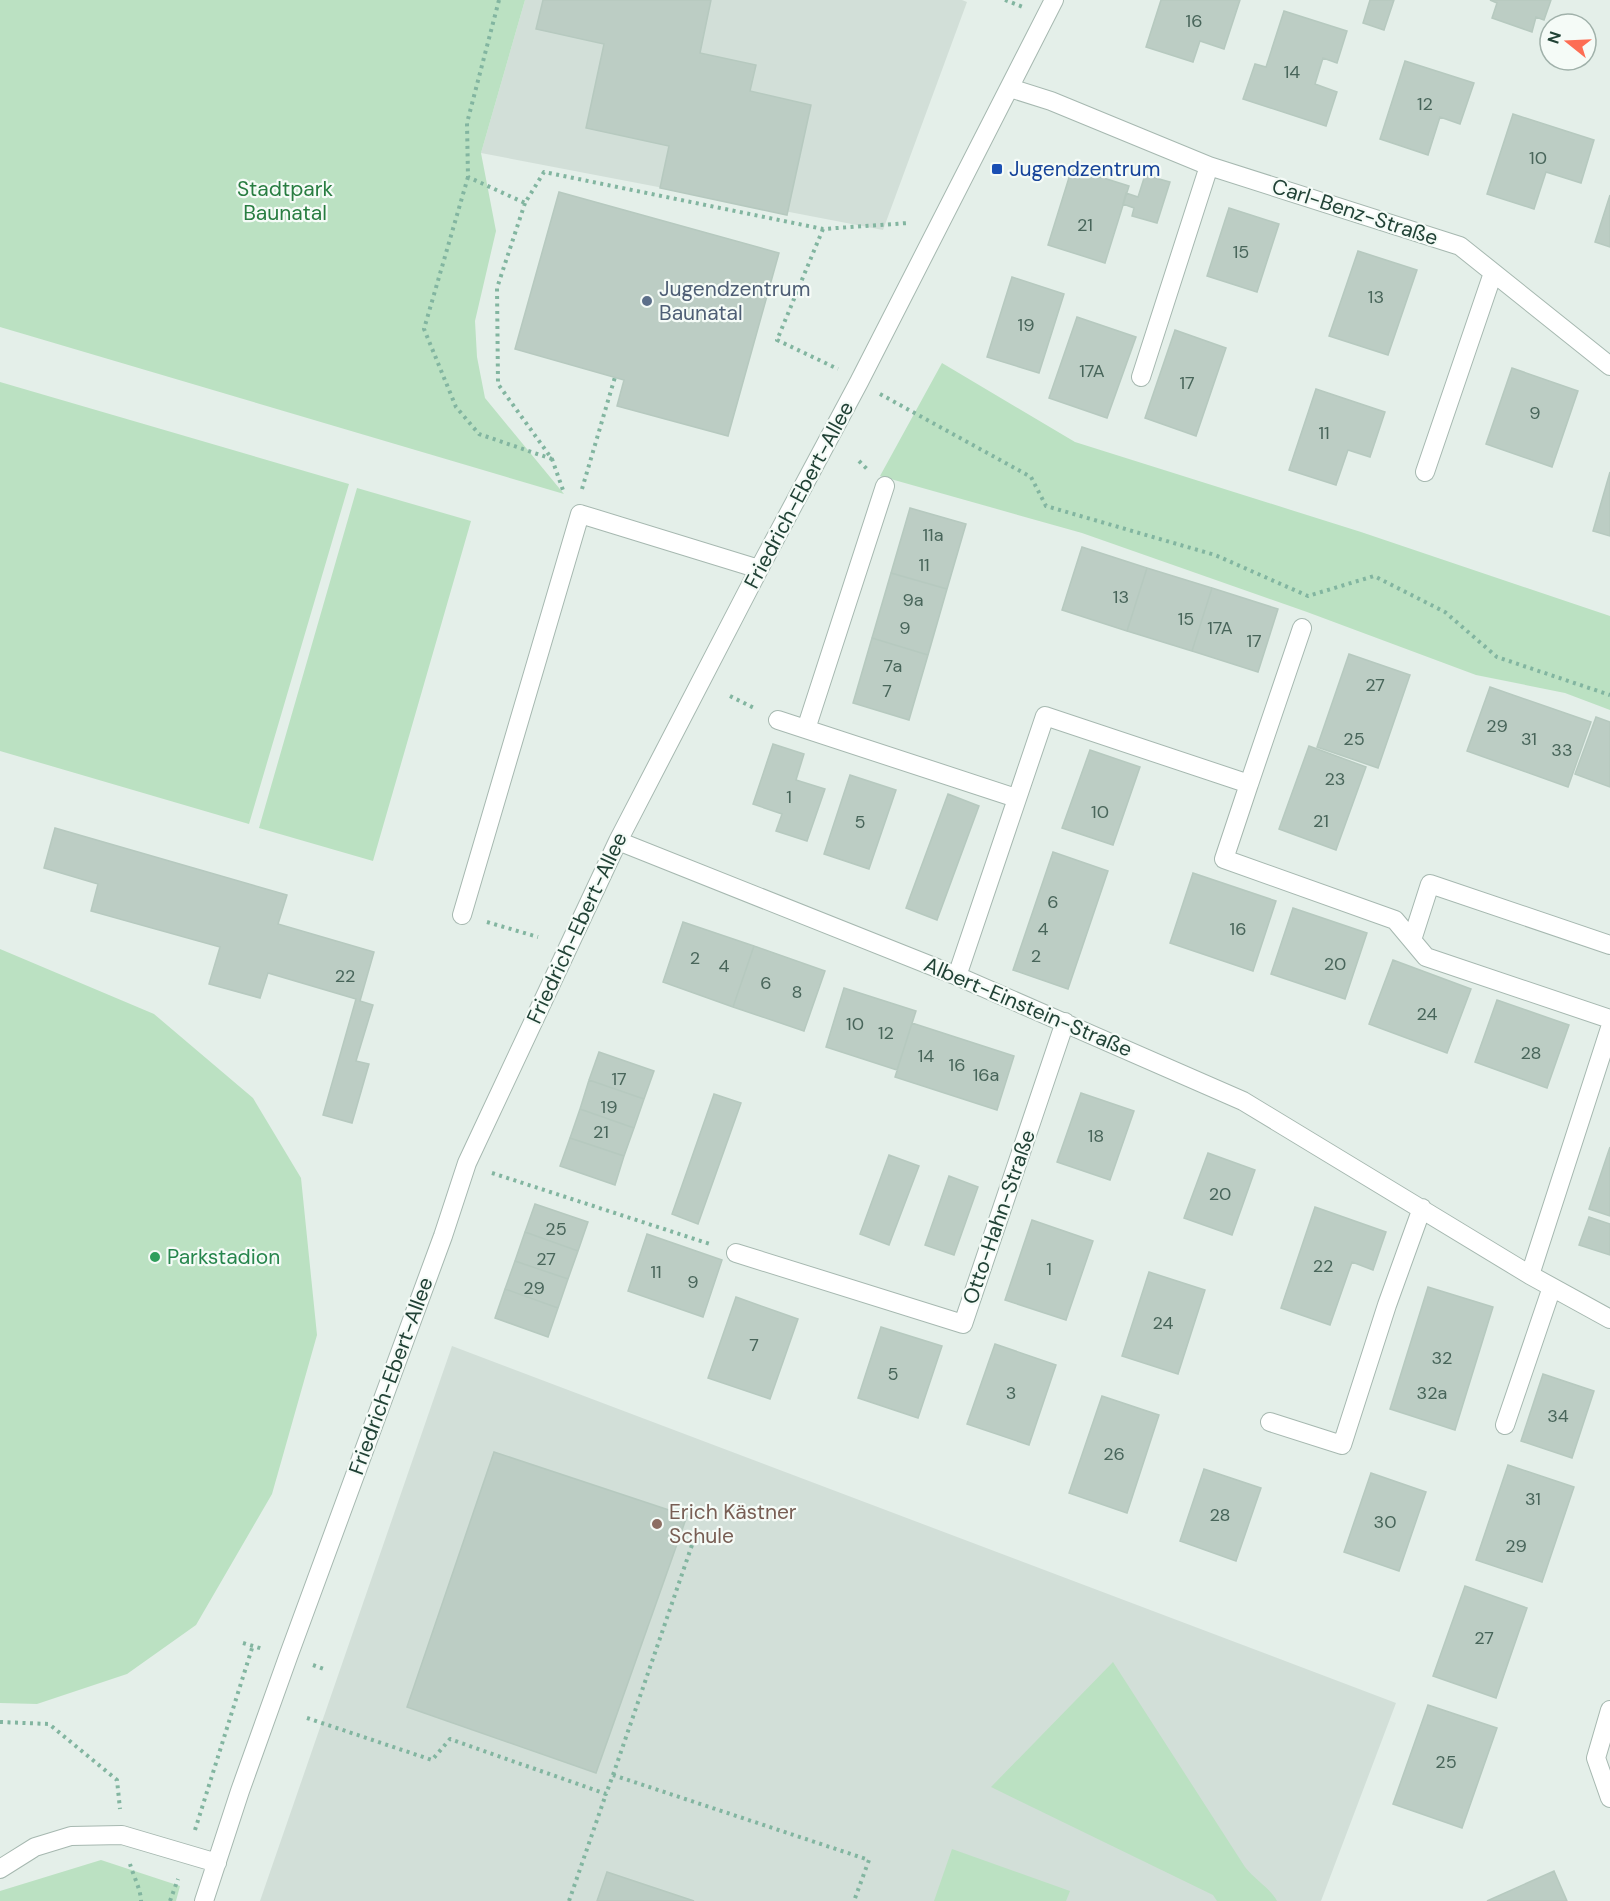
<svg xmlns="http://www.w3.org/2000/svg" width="1610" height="1901" font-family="'DM Sans',sans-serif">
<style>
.built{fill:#d2dfd8}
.green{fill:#bbe1c2}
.building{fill:#bccdc4;stroke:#b6c9bf;stroke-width:1.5}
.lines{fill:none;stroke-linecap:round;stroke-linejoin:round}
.minor-casing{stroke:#a6b8b0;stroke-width:20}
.path{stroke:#82b5a0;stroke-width:4;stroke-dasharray:3 4.5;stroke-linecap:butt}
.minor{stroke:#fff;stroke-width:18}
.transit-dot{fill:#1a4fb4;stroke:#f5fbf7;stroke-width:2}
.service-dot{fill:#5c6f8a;stroke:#f5fbf7;stroke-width:2}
.leisure-dot{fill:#2e9e5b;stroke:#f5fbf7;stroke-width:2}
.education-dot{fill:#8d6e63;stroke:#f5fbf7;stroke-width:2}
.labels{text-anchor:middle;stroke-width:4.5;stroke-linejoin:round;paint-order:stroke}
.number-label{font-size:18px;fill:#48655a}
.transit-label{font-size:21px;fill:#164399;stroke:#f5fbf7;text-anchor:start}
.park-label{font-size:21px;fill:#287d41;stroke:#f5fbf7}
.street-label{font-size:21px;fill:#214236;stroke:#f5fbf7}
.service-label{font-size:21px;fill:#4e5e75;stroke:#f5fbf7;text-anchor:start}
.leisure-label{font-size:21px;fill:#27864d;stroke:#f5fbf7;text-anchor:start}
.education-label{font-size:21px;fill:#785e54;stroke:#f5fbf7;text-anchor:start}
</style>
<rect width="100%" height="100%" fill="#e4efe9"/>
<path class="built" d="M 525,0 L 962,0 L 967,2 L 883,230 L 481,153 Z
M 452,1346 L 1396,1703 L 1321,1901 L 260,1901 Z"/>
<path class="green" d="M 0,0 L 525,0 L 481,153 L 496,231 L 475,321 L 477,357 L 485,398 L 564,494 L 0,327 Z
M 942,363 L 1075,442 L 1361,532 L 1610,616 L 1610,710 L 1565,693 L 1476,675 L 1307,612 L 1082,533 L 880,476 Z
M 0,382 L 349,484 L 249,824 L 0,751 Z
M 357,488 L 471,521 L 373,861 L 259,828 Z
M 0,949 L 154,1014 L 253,1098 L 301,1178 L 317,1335 L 272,1494 L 196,1625 L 127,1674 L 37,1704 L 0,1703 Z
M 1113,1662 L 1245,1867 C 1255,1880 1269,1887 1277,1901 L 1217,1901 L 1213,1895 L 991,1787 Z
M 952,1849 L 1070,1891 L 1066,1901 L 934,1901 Z
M 101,1860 L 180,1886 L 176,1901 L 0,1901 L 0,1891 Z"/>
<path class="building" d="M 543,0 L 711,0 L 700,53 L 756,65 L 750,91 L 811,105 L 787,215 L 660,188 L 669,146 L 586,128 L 604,44 L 536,29 Z
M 1161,0 L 1240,0 L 1224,49 L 1200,41 L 1193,62 L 1146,47 Z
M 1370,0 L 1394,0 L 1384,30 L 1363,23 Z
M 1490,0 L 1551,0 L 1544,20 L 1536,17 L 1532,32 L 1492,18 L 1497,3 Z
M 1284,11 L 1347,31 L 1337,63 L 1323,58 L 1315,84 L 1337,92 L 1326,126 L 1243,99 L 1255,64 L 1266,67 Z
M 1405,61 L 1474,83 L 1460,124 L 1440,117 L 1428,155 L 1380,139 Z
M 1513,114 L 1594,140 L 1581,183 L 1546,172 L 1534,209 L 1487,194 Z
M 1072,168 L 1129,186 L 1105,263 L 1048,245 Z
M 1145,175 L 1170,182 L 1157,223 L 1132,216 L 1134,208 L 1123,204 L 1126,193 L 1138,197 Z
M 559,192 L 779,253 L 728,436 L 617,406 L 624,380 L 515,349 Z
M 1610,195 L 1610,247 L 1595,242 Z
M 1229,208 L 1279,224 L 1257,292 L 1207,276 Z
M 1358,251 L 1417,270 L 1388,355 L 1329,336 Z
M 1012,277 L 1064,294 L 1039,373 L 987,357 Z
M 1077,317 L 1136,337 L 1107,418 L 1049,398 Z
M 1175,330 L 1226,348 L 1196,436 L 1145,418 Z
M 1512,368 L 1578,391 L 1552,467 L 1486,444 Z
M 1316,389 L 1385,412 L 1370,457 L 1348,450 L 1336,485 L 1289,470 Z
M 1610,472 L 1610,536 L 1593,531 Z
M 910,508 L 966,524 L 947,589 L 891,573 Z
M 1082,547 L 1147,568 L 1127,631 L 1062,610 Z
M 1147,568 L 1212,588 L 1192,651 L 1127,631 Z
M 891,573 L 947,589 L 928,655 L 872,638 Z
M 1212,588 L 1278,609 L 1258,672 L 1192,651 Z
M 872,638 L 928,655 L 909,720 L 853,703 Z
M 1349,654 L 1410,675 L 1378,768 L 1317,747 Z
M 1490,687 L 1591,722 L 1568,787 L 1467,751 Z
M 1596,717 L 1610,722 L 1610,787 L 1575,774 Z
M 773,744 L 804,754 L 796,780 L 825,789 L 807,841 L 776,831 L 782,814 L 753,804 Z
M 1309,746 L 1366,767 L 1336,850 L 1279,829 Z
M 1090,750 L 1140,767 L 1113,845 L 1062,828 Z
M 850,775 L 896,790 L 869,869 L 824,854 Z
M 948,794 L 979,806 L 937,920 L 906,908 Z
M 55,828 L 287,895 L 278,924 L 374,952 L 360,1001 L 373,1005 L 356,1061 L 369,1064 L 352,1123 L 323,1115 L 356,999 L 268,973 L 260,998 L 209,984 L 220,947 L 91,911 L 98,884 L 44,868 Z
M 1053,852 L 1108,871 L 1068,989 L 1013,970 Z
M 1193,873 L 1276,901 L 1253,971 L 1170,943 Z
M 1293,908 L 1367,933 L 1345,999 L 1271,974 Z
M 683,922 L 754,946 L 733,1007 L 663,982 Z
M 754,946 L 825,971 L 804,1031 L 733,1007 Z
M 1393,960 L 1471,989 L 1447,1053 L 1369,1024 Z
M 844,988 L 916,1011 L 897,1070 L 826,1047 Z
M 1497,1000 L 1569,1025 L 1547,1088 L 1475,1062 Z
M 912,1023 L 1014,1056 L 997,1110 L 895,1077 Z
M 599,1052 L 654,1071 L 644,1099 L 589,1080 Z
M 589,1080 L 644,1099 L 634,1128 L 580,1109 Z
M 1081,1093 L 1134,1111 L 1110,1180 L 1057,1162 Z
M 714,1094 L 741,1103 L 698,1224 L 672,1214 Z
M 580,1109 L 634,1128 L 624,1156 L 570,1138 Z
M 570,1138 L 624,1156 L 615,1185 L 560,1166 Z
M 1610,1147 L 1610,1216 L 1589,1209 Z
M 1208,1153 L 1255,1170 L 1232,1235 L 1184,1218 Z
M 889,1155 L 919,1166 L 889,1245 L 860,1234 Z
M 949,1176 L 978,1187 L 954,1255 L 925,1245 Z
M 535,1204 L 588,1222 L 578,1251 L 525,1232 Z
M 1315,1207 L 1386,1232 L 1373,1270 L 1352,1262 L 1330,1325 L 1281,1308 Z
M 1589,1217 L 1610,1224 L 1610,1255 L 1579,1245 Z
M 1032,1220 L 1093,1241 L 1066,1320 L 1005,1300 Z
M 525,1232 L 578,1251 L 568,1279 L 515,1261 Z
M 647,1234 L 722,1260 L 703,1317 L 628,1291 Z
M 515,1261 L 568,1279 L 558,1308 L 505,1289 Z
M 1149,1272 L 1205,1290 L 1178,1374 L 1122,1356 Z
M 1428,1287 L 1493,1307 L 1455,1430 L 1390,1409 Z
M 505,1289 L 558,1308 L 548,1337 L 495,1318 Z
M 736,1297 L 798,1319 L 770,1399 L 708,1378 Z
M 881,1327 L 942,1346 L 918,1418 L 858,1398 Z
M 995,1344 L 1056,1365 L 1029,1445 L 967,1424 Z
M 1543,1374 L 1594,1391 L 1572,1458 L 1521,1441 Z
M 1102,1396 L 1159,1415 L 1127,1513 L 1069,1493 Z
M 494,1452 L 687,1516 L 596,1773 L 407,1707 Z
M 1508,1465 L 1574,1487 L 1542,1582 L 1476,1560 Z
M 1204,1469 L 1261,1488 L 1236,1561 L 1180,1541 Z
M 1371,1473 L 1426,1492 L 1399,1571 L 1344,1552 Z
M 1465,1586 L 1527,1608 L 1496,1698 L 1433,1676 Z
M 1428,1705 L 1497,1728 L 1462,1828 L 1393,1804 Z
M 1554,1871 L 1567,1901 L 1487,1901 Z
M 607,1872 L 694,1901 L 597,1901 Z"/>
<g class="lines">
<defs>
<path id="minor" d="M 1010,88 L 1051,101 L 1209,166 L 1460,246 L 1610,366
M 1141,377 L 1209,166
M 1425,472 L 1493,273
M 778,720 L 1016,798
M 806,729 L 885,486
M 1249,784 L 1302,628
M 618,841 L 957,976 L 1243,1101 L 1530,1275 L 1610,1319
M 462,915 L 580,514 L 759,569
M 1412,940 L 1430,884 L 1610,945
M 957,976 L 1045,716 L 1249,784 L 1224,859 L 1395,920 L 1426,957 L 1610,1019
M 736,1253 L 963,1324 L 1065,1022
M 1530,1275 L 1610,1028
M 1270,1422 L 1342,1445 L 1387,1305 L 1422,1208
M 1505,1425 L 1552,1287
M 1610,1710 L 1596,1758 L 1610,1798
M 0,1869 L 35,1847 L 71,1836 L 122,1835 L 217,1863
M 204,1901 L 240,1791 L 288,1657 L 443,1236 L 467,1163 L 618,841 L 759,569 L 859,382 L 1054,0"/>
</defs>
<use href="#minor" class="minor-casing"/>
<path class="path" d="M 499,0 L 467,123 L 468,177 L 525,203 L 544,172 L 823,229 L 908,223
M 1005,0 L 1023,7
M 468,177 L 424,329 L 456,407 L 479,434 L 552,459
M 525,203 L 497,288 L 498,384 L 552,459 L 564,493
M 823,229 L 777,340 L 838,369
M 880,394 L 1031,477 L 1046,506 L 1215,555 L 1308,596 L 1374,576 L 1445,612 L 1497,657 L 1610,695
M 859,461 L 867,469
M 582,489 L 615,377
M 730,696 L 756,709
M 487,922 L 538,937
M 492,1173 L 713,1245
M 243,1643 L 263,1649
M 313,1665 L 324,1669
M 307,1718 L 432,1760 L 450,1739 L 606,1794 L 613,1775 L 869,1860 L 854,1901
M 0,1722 L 49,1724 L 117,1780 L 120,1809
M 613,1775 L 692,1545
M 195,1830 L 253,1645
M 130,1864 C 133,1875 141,1890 141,1901
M 170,1901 L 178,1879
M 569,1901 L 606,1794"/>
<use href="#minor" class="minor"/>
</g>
<rect class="transit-dot" x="991" y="163" width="12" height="12" rx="3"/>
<circle class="service-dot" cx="647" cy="301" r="6"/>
<circle class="leisure-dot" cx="155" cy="1257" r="6"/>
<circle class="education-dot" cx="657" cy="1524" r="6"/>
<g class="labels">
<g class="number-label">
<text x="1194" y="27">16</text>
<text x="1292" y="78">14</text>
<text x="1425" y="110">12</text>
<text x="1538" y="164">10</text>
<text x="1085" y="231">21</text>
<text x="1241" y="258">15</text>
<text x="1376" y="303">13</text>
<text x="1026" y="331">19</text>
<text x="1092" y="377">17A</text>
<text x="1187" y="389">17</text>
<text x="1535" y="419">9</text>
<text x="1324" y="439">11</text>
<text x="933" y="541">11a</text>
<text x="924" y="571">11</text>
<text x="1121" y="603">13</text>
<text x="913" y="606">9a</text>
<text x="1186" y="625">15</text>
<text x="905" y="634">9</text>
<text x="1220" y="634">17A</text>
<text x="1254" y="647">17</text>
<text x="893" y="672">7a</text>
<text x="1375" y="691">27</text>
<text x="887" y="697">7</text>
<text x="1497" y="732">29</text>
<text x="1354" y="745">25</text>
<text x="1529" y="745">31</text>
<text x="1562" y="756">33</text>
<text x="1335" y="785">23</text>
<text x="789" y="803">1</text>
<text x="1100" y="818">10</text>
<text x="1321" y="827">21</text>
<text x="860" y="828">5</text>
<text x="1053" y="908">6</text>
<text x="1043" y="935">4</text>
<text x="1238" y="935">16</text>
<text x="1036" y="962">2</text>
<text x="695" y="964">2</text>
<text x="1335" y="970">20</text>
<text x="724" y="972">4</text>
<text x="345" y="982">22</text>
<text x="766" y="989">6</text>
<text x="797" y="998">8</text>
<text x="1427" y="1020">24</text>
<text x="855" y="1030">10</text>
<text x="886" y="1039">12</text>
<text x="1531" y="1059">28</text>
<text x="926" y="1062">14</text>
<text x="957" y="1071">16</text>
<text x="986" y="1081">16a</text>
<text x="619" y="1085">17</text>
<text x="609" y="1113">19</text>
<text x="601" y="1138">21</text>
<text x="1096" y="1142">18</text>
<text x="1220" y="1200">20</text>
<text x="556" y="1235">25</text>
<text x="546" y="1265">27</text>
<text x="1323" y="1272">22</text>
<text x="1049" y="1275">1</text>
<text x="656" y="1278">11</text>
<text x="693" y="1288">9</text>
<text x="534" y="1294">29</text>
<text x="1163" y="1329">24</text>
<text x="754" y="1351">7</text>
<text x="1442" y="1364">32</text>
<text x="893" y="1380">5</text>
<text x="1011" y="1399">3</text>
<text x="1432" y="1399">32a</text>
<text x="1558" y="1422">34</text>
<text x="1114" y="1460">26</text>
<text x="1533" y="1505">31</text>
<text x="1220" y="1521">28</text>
<text x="1385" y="1528">30</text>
<text x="1516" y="1552">29</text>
<text x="1484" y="1644">27</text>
<text x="1446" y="1768">25</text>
</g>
<g class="transit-label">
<text x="1009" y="176">Jugendzentrum</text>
</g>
<g class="park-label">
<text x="285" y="196">Stadtpark<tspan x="285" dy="24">Baunatal</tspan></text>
</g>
<g class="street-label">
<text transform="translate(1355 212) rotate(18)" y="7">Carl-Benz-Straße</text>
<text transform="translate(799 495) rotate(-62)" y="7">Friedrich-Ebert-Allee</text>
<text transform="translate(577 928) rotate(-65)" y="7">Friedrich-Ebert-Allee</text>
<text transform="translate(1028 1007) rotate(23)" y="7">Albert-Einstein-Straße</text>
<text transform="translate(999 1217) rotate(-71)" y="7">Otto-Hahn-Straße</text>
<text transform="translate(391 1376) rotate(-70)" y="7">Friedrich-Ebert-Allee</text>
</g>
<g class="service-label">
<text x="659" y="296">Jugendzentrum<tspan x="659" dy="24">Baunatal</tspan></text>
</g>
<g class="leisure-label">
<text x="167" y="1264">Parkstadion</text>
</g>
<g class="education-label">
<text x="669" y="1519">Erich Kästner<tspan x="669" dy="24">Schule</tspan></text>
</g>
</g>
<g transform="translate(1568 42) rotate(288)"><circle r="28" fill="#f5fbf7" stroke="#a0b1aa" stroke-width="1.5"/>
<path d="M0-4.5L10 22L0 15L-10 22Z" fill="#fd6d54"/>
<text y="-9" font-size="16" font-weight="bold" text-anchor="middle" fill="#214236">N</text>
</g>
</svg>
